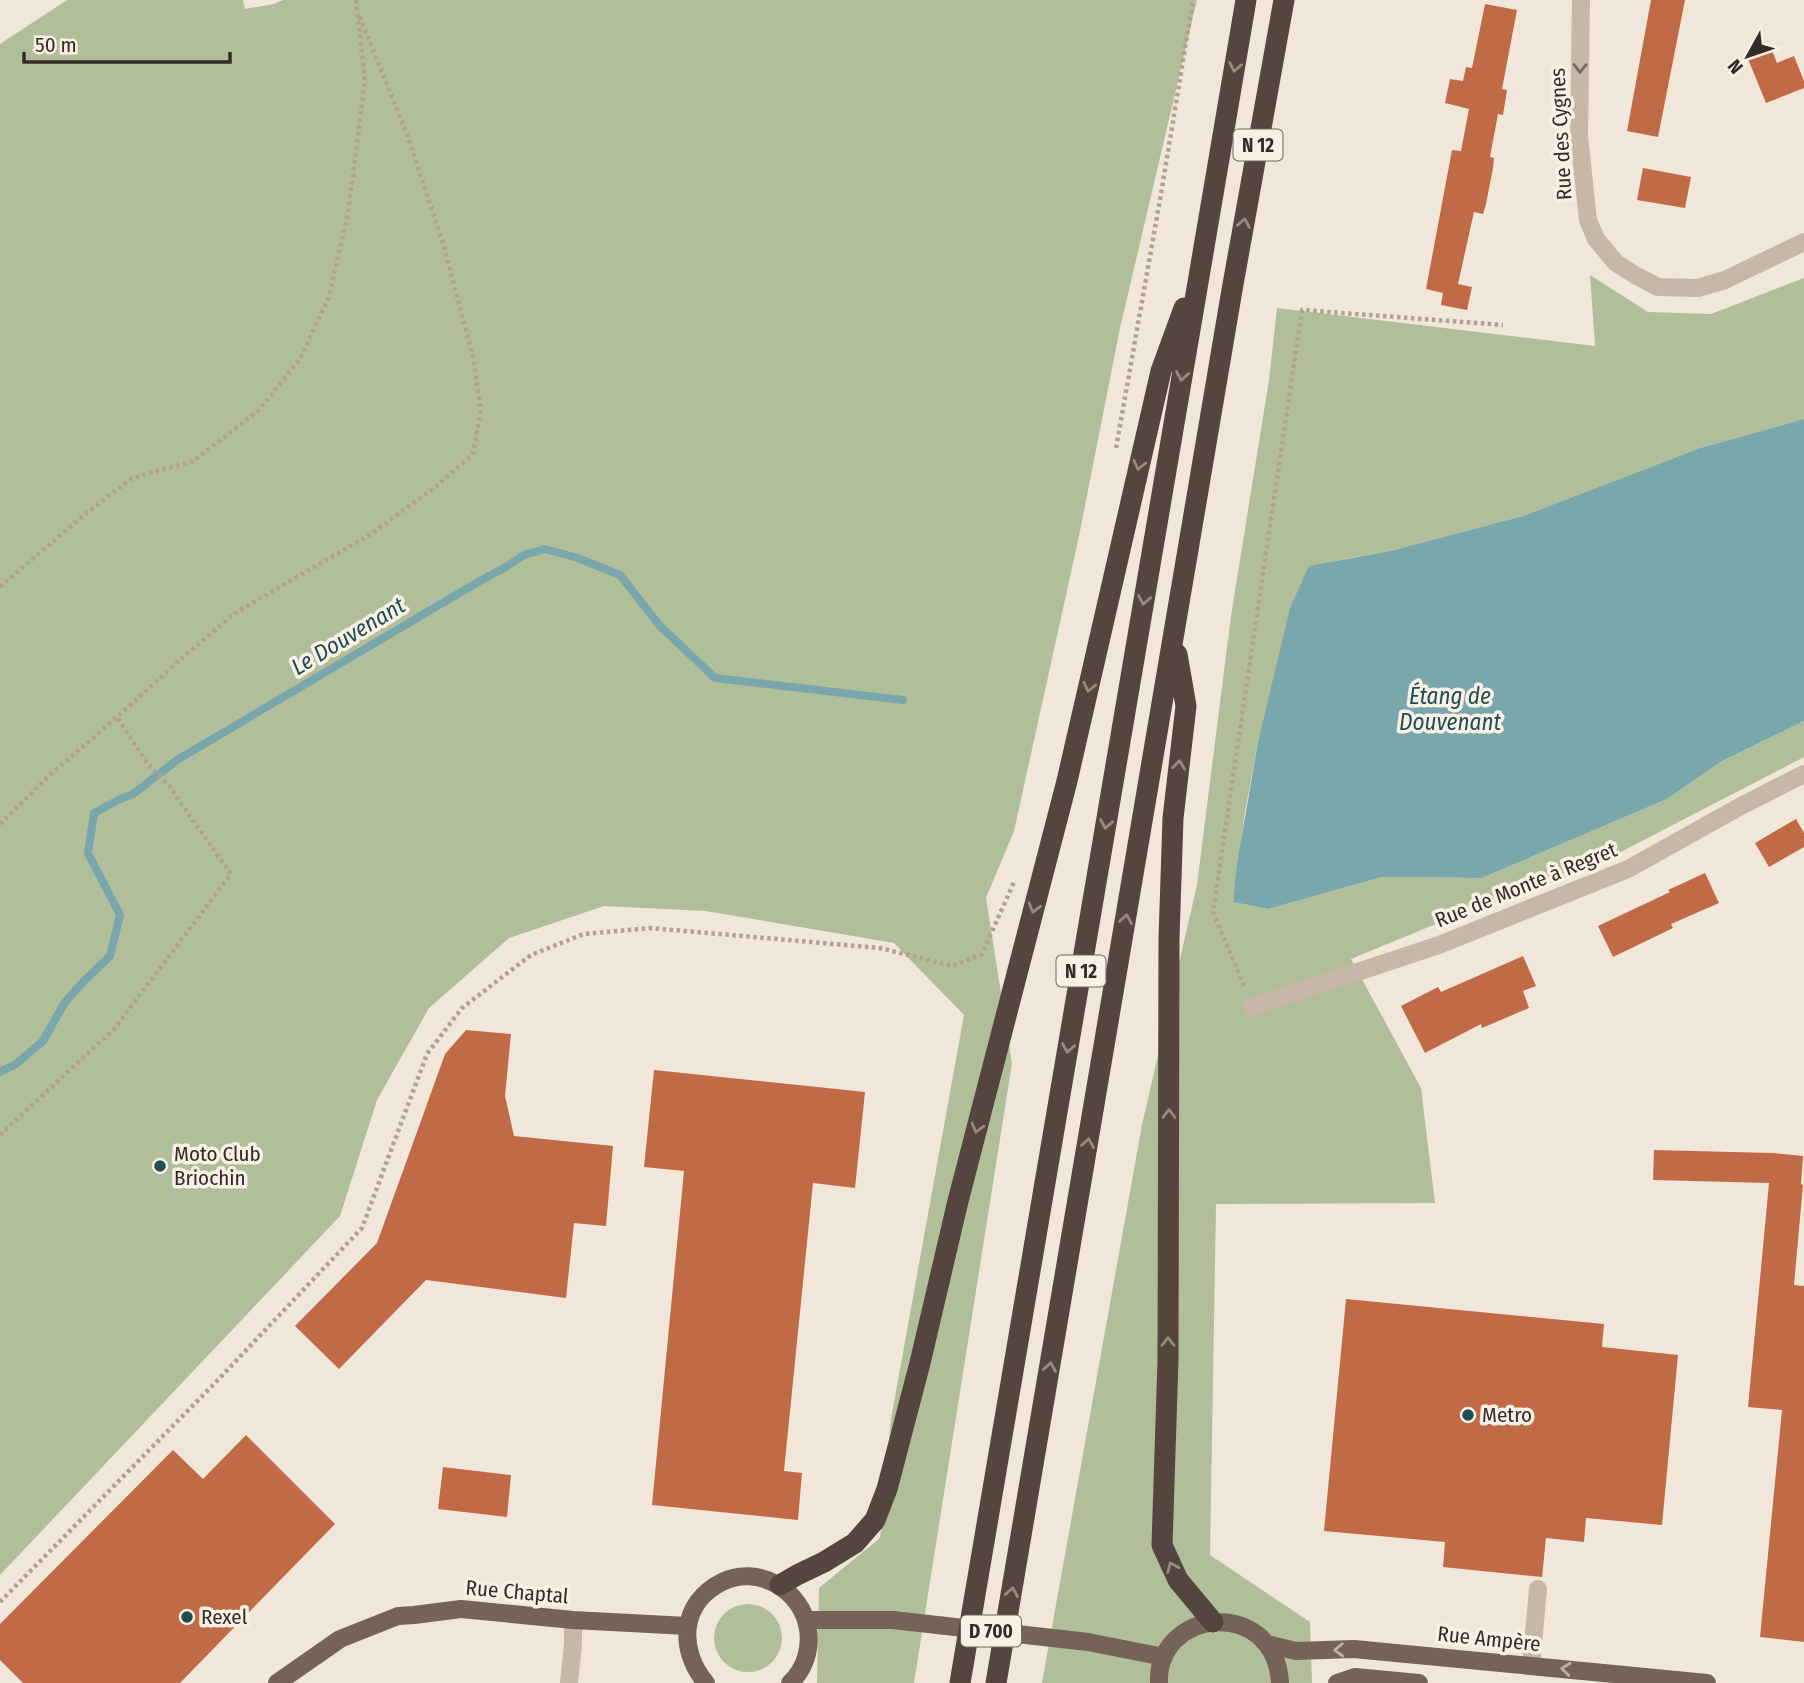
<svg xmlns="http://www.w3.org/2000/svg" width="1804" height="1683" font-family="'Fira Sans Condensed',sans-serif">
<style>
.green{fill:#b0be9a}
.water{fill:#79a7ac}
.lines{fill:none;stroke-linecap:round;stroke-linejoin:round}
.stream{stroke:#79a7ac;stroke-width:8}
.building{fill:#c16b46}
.path{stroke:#b3a190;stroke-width:4.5;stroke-dasharray:3.5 3.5;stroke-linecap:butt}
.minor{stroke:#c7b7a6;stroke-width:18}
.major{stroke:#756358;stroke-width:18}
.highway{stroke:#54463e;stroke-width:21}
.oneway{stroke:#968a81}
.oneway2{stroke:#766a60}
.oneway3{stroke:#bdb1a6}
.poi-dot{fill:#1e4d53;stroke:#f8f0e5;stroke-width:2.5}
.labels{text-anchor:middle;stroke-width:7;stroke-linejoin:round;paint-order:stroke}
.shield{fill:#f8f0e5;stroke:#6f665f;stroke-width:2}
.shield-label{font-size:19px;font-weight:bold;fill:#342b26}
.street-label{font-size:21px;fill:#342b26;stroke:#f8f0e5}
.poi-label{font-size:21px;fill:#342b26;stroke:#f8f0e5;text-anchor:start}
.water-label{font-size:23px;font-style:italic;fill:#1e4d53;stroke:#f8f0e5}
</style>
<rect width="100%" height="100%" fill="#f0e6d9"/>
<path class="green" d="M 67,0 L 243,0 L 245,9 L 274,4 L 283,0 L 1197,0 L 1120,328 L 1079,536 L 1014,831 L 986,898 L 1012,1063 L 914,1683 L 817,1683 L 819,1588 L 880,1538 L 891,1419 L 964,1015 L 894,943 L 706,911 L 604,906 L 509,938 L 429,1008 L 377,1100 L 340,1216 L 0,1575 L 0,44 Z
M 1590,275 L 1648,312 L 1711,314 L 1804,278 L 1804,419 L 1700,448 L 1523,516 L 1390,551 L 1335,561 L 1272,688 L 1258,742 L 1245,812 L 1233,902 L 1268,909 L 1382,877 L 1482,878 L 1667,799 L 1722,761 L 1804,721 L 1804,757 L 1584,871 L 1431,926 L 1351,959 L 1421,1088 L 1435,1203 L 1216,1204 L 1210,1555 L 1310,1622 L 1312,1683 L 1042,1683 L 1142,1125 L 1197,885 L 1231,616 L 1269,380 L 1277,308 L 1595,346 Z
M714 1638a34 34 0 1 1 68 0a34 34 0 1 1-68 0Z"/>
<path class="water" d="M 1804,419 L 1804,721 L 1722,761 L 1667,799 L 1482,878 L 1382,877 L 1268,909 L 1233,902 L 1237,864 L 1258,742 L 1290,608 L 1309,566 L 1390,551 L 1523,516 L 1700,448 Z"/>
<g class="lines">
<path class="stream" d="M 0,1072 L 16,1064 L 43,1041 L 65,1002 L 84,981 L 110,956 L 120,915 L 88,853 L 94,813 L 120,799 L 133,794 L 177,760 L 478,582 L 506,567 L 524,555 L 545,549 L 578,558 L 620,575 L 660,626 L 715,678 L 903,700"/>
</g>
<path class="building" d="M 1651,0 L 1685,0 L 1658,137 L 1627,131 Z
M 1485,4 L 1517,10 L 1502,89 L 1507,90 L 1503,115 L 1498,114 L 1490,157 L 1494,158 L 1493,168 L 1486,204 L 1483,214 L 1474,212 L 1458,284 L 1472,287 L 1467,310 L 1441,305 L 1443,293 L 1426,289 L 1452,150 L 1461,151 L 1469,109 L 1445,103 L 1450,79 L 1463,81 L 1466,67 L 1472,68 Z
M 1772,50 L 1777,63 L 1794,56 L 1804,81 L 1804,88 L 1766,103 L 1748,59 Z
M 1643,168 L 1691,177 L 1685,208 L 1637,200 Z
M 1796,819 L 1804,833 L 1804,847 L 1769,867 L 1755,843 Z
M 1705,873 L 1719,903 L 1671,924 L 1673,928 L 1613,957 L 1598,926 L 1670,892 L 1668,890 Z
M 1523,956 L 1536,986 L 1523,991 L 1529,1008 L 1482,1028 L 1481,1024 L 1425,1053 L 1401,1006 L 1438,987 L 1441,992 Z
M 466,1030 L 511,1034 L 505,1096 L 514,1136 L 613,1146 L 606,1226 L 574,1223 L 566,1298 L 426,1280 L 339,1369 L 295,1326 L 377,1243 L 445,1054 Z
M 654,1070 L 865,1092 L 855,1188 L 813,1183 L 784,1471 L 802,1473 L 798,1520 L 652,1505 L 684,1171 L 644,1167 Z
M 1654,1150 L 1772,1153 L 1803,1156 L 1801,1184 L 1803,1185 L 1794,1285 L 1804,1286 L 1804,1642 L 1760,1637 L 1782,1410 L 1748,1407 L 1769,1183 L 1653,1180 Z
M 1346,1299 L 1604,1324 L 1602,1347 L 1678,1355 L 1662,1525 L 1586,1518 L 1584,1542 L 1546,1538 L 1542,1577 L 1443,1567 L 1445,1542 L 1324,1531 Z
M 246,1435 L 335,1524 L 180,1683 L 23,1683 L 0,1660 L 0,1624 L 173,1450 L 203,1479 Z
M 443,1467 L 511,1475 L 507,1517 L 438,1509 Z"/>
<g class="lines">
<path class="path" d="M 1116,448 L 1161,194 L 1193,0
M 0,587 L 90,510 L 132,478 L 193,461 L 258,411 L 300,359 L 329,297 L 348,213 L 365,81 L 356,0
M 0,824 L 49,776 L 117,717 L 181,659 L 235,613 L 371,534 L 434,488 L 473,454 L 481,410 L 473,357 L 443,243 L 408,137 L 359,15
M 1244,986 L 1213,912 L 1302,310 L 1503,325
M 0,1135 L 114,1029 L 231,874 L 169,786 L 147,763 L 117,717
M 0,1602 L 214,1384 L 362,1228 L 427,1054 L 462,1008 L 531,955 L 584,934 L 650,928 L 880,948 L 952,966 L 982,954 L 1014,882"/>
<path class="minor" d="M 1581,0 L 1579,136 L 1588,220 L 1596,239 L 1616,263 L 1635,275 L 1658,287 L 1698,288 L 1725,280 L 1804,242
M 1252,1007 L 1439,945 L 1628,869 L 1741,806 L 1804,774
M 1531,1666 L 1538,1589
M 569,1683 L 573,1644 L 573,1620"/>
<path class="major" d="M 807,1620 L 893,1620 L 1088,1642 L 1164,1657
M 1267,1644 L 1296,1651 L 1354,1649 L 1707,1683
M 277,1683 L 340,1639 L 398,1616 L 414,1615 L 461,1609 L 573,1620 L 687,1626
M 706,1683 C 678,1650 680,1603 722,1582 C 758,1564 802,1590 808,1629 C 811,1649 805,1669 790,1683
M 1159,1683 C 1156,1608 1275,1596 1280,1683
M 1337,1683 L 1355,1677 L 1419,1683"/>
<path class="highway" d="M 1177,654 L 1186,706 L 1173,818 L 1169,938 L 1168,1360 L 1162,1545 L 1178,1580 L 1213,1622
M 780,1585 L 797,1575 L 824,1562 L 855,1543 L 875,1520 L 887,1489 L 920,1363 L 958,1201 L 1067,781 L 1161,371 L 1184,308
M 960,1683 L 1246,0
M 996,1683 L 1232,290 L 1284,0"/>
</g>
<defs><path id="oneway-chevron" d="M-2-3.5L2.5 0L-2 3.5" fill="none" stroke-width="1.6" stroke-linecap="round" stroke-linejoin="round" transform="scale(1.75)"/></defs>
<g class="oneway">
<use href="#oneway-chevron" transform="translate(1235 67) rotate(100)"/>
<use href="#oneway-chevron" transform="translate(1244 223) rotate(-80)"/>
<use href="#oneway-chevron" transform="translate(1182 376) rotate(100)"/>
<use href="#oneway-chevron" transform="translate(1139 465) rotate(103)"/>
<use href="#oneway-chevron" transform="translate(1144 600) rotate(100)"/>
<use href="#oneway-chevron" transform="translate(1089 687) rotate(103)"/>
<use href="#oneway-chevron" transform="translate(1179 765) rotate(-83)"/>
<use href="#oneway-chevron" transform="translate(1106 824) rotate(100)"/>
<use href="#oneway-chevron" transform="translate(1034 908) rotate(105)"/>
<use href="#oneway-chevron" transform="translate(1126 919) rotate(-80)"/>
<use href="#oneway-chevron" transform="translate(1068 1048) rotate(100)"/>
<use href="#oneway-chevron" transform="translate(1169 1114) rotate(-90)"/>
<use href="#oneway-chevron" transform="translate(977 1128) rotate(105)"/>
<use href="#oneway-chevron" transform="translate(1088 1143) rotate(-80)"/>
<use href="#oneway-chevron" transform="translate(1168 1342) rotate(-90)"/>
<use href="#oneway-chevron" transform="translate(1050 1367) rotate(-80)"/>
<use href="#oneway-chevron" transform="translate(1172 1567) rotate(-113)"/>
<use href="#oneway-chevron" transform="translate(1012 1592) rotate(-80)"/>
</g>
<use class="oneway2" href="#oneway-chevron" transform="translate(1580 68) rotate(91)"/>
<g class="oneway3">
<use href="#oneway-chevron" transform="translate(1339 1650) rotate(178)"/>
<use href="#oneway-chevron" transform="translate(1566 1669) rotate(-174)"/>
</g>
<g class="poi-dot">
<circle cx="160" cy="1166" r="7"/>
<circle cx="1468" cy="1415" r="7"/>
<circle cx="187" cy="1617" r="7"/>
</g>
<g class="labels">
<g class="shield">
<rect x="1233.5" y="129.5" width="49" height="31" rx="5"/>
<rect x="1056.5" y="955.5" width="49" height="31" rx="5"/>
<rect x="961" y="1615.5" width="60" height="31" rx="5"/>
</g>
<g class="shield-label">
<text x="1258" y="152">N 12</text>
<text x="1081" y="978">N 12</text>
<text x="991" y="1638">D 700</text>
</g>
<g class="street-label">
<text transform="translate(1561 134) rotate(-93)" y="7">Rue des Cygnes</text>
<text transform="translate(1526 885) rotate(-22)" y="7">Rue de Monte à Regret</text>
<text transform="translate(517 1592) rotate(5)" y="7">Rue Chaptal</text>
<text transform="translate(1489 1639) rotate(6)" y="7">Rue Ampère</text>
</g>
<g class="poi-label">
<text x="174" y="1161">Moto Club<tspan x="174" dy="24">Briochin</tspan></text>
<text x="1482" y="1422">Metro</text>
<text x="201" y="1624">Rexel</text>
</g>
<g class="water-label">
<text transform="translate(348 636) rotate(-31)" y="8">Le Douvenant</text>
<text x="1450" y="704">Étang de<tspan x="1450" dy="26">Douvenant</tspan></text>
</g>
</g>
<g transform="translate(1748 56) rotate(230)" stroke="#f8f0e5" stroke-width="5" paint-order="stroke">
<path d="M0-5L12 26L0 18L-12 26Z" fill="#342b26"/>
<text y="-10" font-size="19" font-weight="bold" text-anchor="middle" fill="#342b26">N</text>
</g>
<path d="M24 52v10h206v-10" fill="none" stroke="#342b26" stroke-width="3.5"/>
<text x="35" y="52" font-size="21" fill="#342b26" stroke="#f8f0e5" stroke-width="5" paint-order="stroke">50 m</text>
</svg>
